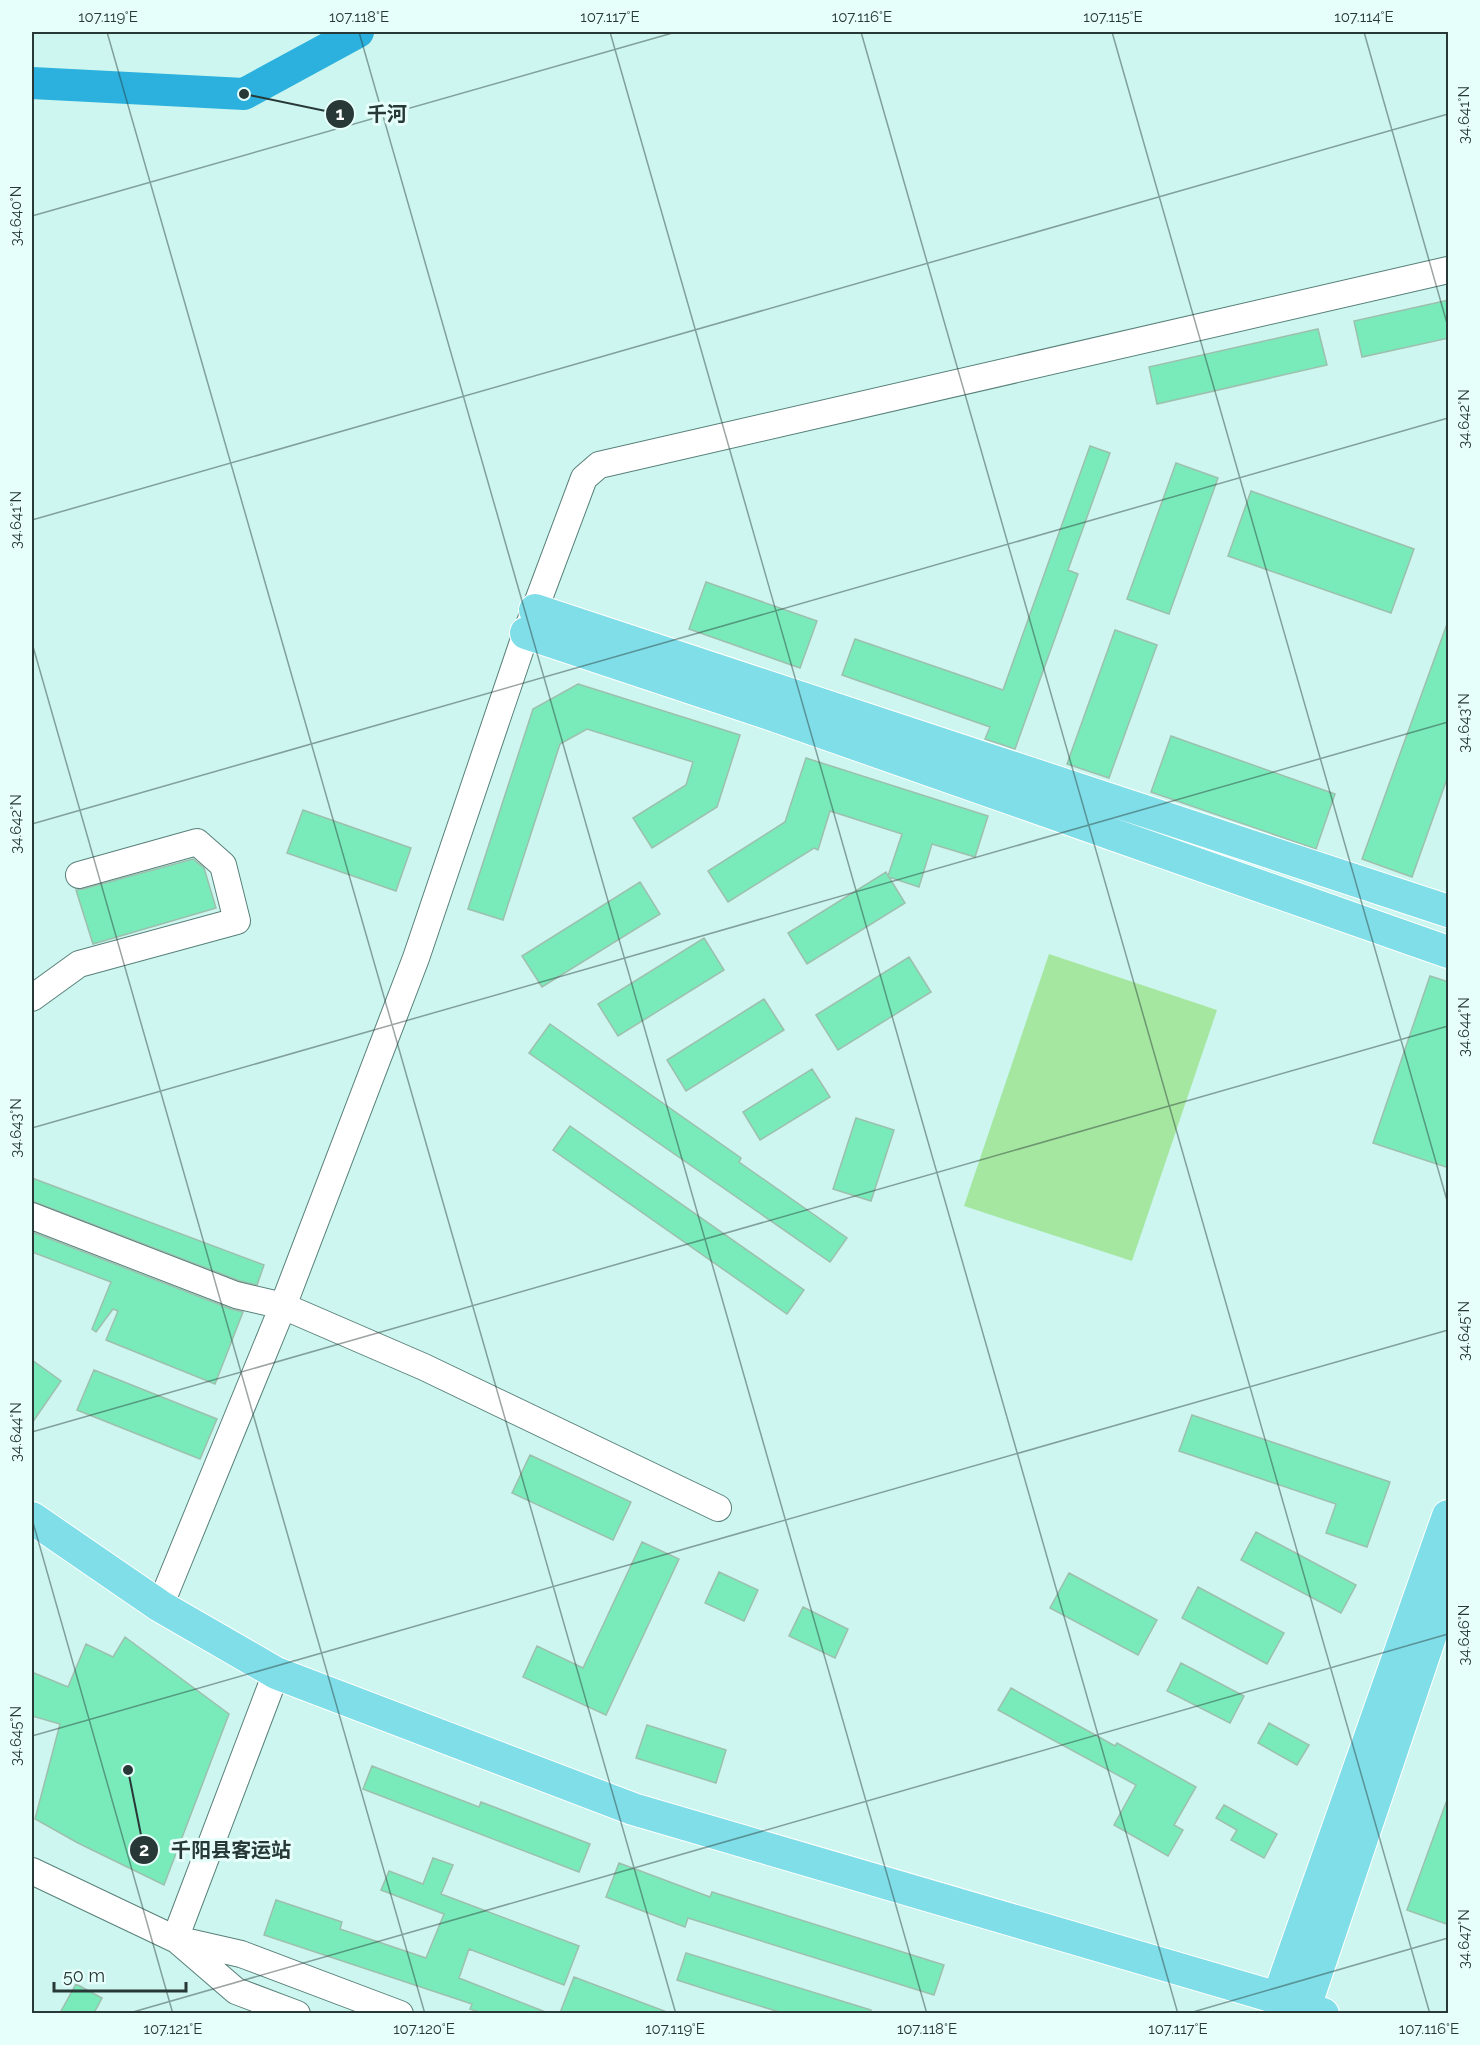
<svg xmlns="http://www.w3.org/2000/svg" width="1480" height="2045" font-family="Raleway,'Noto Sans SC',sans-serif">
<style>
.green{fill:#a5e6a1}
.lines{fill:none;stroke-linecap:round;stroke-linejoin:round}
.river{stroke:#2cb0dd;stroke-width:32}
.building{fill:#79ebbb;stroke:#9dbfae;stroke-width:1.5}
.minor-casing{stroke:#59807a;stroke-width:28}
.major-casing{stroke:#fff;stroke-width:34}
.minor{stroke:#fff;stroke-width:26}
.major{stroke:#80dee8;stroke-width:32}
.ticks{fill:none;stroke:#283836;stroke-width:1.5;stroke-opacity:0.45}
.leader{fill:none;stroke:#283836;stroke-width:2}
.callout-dot{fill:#283836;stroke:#e6fffb;stroke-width:2}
.mark-label{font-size:18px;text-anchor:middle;font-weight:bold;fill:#fff}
.callout-label{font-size:20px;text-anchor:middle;font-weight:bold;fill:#283836;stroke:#e6fffb;stroke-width:6;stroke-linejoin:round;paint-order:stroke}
.neatline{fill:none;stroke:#283836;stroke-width:2}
.ticks-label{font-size:15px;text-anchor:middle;fill:#283836}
</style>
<rect width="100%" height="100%" fill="#ccf6ef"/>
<path class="green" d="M 1049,954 L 1217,1010 L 1132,1261 L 964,1206 Z"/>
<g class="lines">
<path class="river" d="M 32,83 L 244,94 L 358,32"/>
</g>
<path class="building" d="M 1449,300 L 1449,338 L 1362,357 L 1354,321 Z
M 1318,329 L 1327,365 L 1157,404 L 1149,367 Z
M 1090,446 L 1110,453 L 1068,570 L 1078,574 L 1015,749 L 985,739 L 990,727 L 842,675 L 855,639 L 1003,690 Z
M 1176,463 L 1218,478 L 1169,614 L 1127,599 Z
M 1251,491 L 1414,549 L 1391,613 L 1228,556 Z
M 706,582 L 817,621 L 800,668 L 689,629 Z
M 1447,624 L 1449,624 L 1449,773 L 1412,877 L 1362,859 Z
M 1115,630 L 1157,645 L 1109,778 L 1067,764 Z
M 578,684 L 740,735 L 717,807 L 652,848 L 633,818 L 686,785 L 693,762 L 587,729 L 560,744 L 503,920 L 468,909 L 533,709 Z
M 1171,736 L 1335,794 L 1316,849 L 1151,792 Z
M 806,758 L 988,816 L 975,857 L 932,844 L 919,887 L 889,877 L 905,903 L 807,964 L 788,933 L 886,872 L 888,876 L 902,834 L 830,811 L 818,850 L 814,848 L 728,902 L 708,871 L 785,822 Z
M 303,810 L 411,848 L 396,891 L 287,853 Z
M 193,859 L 204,868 L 216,908 L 93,944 L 76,890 L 83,889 Z
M 640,882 L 660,914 L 542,987 L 522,956 Z
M 704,938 L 724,970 L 618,1036 L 598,1004 Z
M 909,957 L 931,992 L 838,1050 L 816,1015 Z
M 1430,976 L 1449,982 L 1449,1168 L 1373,1143 Z
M 764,999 L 784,1030 L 686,1091 L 667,1060 Z
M 550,1024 L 741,1158 L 739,1162 L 847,1238 L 830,1262 L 529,1053 Z
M 812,1069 L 830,1097 L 760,1140 L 743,1112 Z
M 856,1118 L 894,1130 L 871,1201 L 833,1189 Z
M 570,1126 L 804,1290 L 787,1314 L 553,1150 Z
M 32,1178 L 264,1265 L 257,1285 L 240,1281 L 32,1201 Z
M 32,1232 L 231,1309 L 243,1312 L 215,1384 L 106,1340 L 118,1311 L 113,1309 L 96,1332 L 92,1329 L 111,1282 L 32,1252 Z
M 32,1360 L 61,1381 L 32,1423 Z
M 94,1370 L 217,1419 L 200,1459 L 77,1410 Z
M 1192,1415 L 1390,1482 L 1367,1547 L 1326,1533 L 1336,1504 L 1179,1451 Z
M 530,1455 L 631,1502 L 613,1540 L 512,1493 Z
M 1256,1532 L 1356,1585 L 1341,1613 L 1241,1560 Z
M 642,1542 L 679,1559 L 606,1715 L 523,1677 L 537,1646 L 583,1668 Z
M 719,1572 L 758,1590 L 744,1621 L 705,1603 Z
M 1069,1573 L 1157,1620 L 1138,1655 L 1050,1608 Z
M 1198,1587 L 1284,1633 L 1267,1664 L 1182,1618 Z
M 803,1607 L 848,1629 L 835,1658 L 789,1636 Z
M 125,1637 L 229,1714 L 164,1885 L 78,1843 L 35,1819 L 60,1724 L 32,1716 L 32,1672 L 68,1687 L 86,1644 L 113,1657 Z
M 1181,1663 L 1244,1696 L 1230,1723 L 1167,1691 Z
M 1011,1688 L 1115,1746 L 1117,1743 L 1196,1787 L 1174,1825 L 1183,1830 L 1168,1856 L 1114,1825 L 1136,1785 L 998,1710 Z
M 1269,1723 L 1309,1745 L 1297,1765 L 1258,1743 Z
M 647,1725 L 726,1750 L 716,1783 L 636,1758 Z
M 372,1766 L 479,1807 L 481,1802 L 590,1844 L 579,1872 L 363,1789 Z
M 1447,1800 L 1449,1801 L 1449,1925 L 1407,1910 Z
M 1224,1805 L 1277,1834 L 1264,1858 L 1231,1840 L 1237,1830 L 1216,1818 Z
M 433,1858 L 453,1865 L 441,1894 L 579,1946 L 564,1985 L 469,1949 L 459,1978 L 548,2013 L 482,2013 L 470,2009 L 472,2004 L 264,1935 L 276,1900 L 342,1922 L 340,1929 L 426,1958 L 444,1914 L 381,1890 L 389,1871 L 423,1884 Z
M 619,1863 L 710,1897 L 712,1892 L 944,1965 L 934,1995 L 688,1918 L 685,1927 L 606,1897 Z
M 686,1953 L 871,2010 L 870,2013 L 783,2013 L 724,1995 L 677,1980 Z
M 574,1977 L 667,2012 L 666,2013 L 560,2013 Z
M 76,1984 L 102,1998 L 94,2013 L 60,2013 Z"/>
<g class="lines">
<defs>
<path id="minor" d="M 32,998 L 79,964 L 237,921 L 223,865 L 197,842 L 79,875
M 32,1216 L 236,1295 L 283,1306 L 424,1367 L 718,1508
M 160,1606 L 283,1306 L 416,958 L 526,633 L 584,478 L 599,465 L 1448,270
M 32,1871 L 175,1939 L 241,1954 L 400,2014
M 175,1939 L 276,1673
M 178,1941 L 236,1991 L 297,2014"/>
<path id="major" d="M 535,610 L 1448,911
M 526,633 L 767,713 L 1448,952
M 32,1518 L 160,1606 L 276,1673 L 633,1809 L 1278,1998 L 1323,2014
M 1278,1998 L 1448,1516
M 1305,2007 L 1448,1584"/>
</defs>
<use href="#minor" class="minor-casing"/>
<use href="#major" class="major-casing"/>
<use href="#minor" class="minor"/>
<use href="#major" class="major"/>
</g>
<path class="ticks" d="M 107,32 L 676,2014M 359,32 L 927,2014M 610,32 L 1178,2014M 861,32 L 1430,2014M 1112,32 L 1448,1204M 1364,32 L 1448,327M 32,216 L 676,32M 32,520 L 1448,114M 32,643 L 425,2014M 32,824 L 1448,418M 32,1128 L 1448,722M 32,1432 L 1448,1026M 32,1519 L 173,2014M 32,1736 L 1448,1330M 126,2014 L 1448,1634M 1186,2014 L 1448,1938"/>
<path class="leader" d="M244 94L340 114M128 1770L144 1850"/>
<g class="callout-dot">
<circle cx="244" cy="94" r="6"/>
<circle cx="128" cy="1770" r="6"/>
<circle cx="340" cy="114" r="15"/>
<circle cx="144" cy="1850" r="15"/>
</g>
<g class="mark-label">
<text x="340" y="120">1</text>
<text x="144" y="1856">2</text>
</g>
<g class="callout-label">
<text x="387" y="121">千河</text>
<text x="231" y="1857">千阳县客运站</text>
</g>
<rect width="1480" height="2045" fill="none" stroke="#e6fffb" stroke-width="66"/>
<path d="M54 1982v9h132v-9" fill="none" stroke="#283836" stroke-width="3"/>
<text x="63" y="1982" font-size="18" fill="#283836" stroke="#e6fffb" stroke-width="4.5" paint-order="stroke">50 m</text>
<rect x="33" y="33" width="1414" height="1979" class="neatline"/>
<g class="ticks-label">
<text x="108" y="22">107.119°E</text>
<text x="359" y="22">107.118°E</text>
<text x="610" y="22">107.117°E</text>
<text x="862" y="22">107.116°E</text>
<text x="1113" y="22">107.115°E</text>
<text x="1364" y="22">107.114°E</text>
<text transform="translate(1464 115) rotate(-90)" y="5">34.641°N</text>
<text transform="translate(16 216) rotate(-90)" y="5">34.640°N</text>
<text transform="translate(1464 419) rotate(-90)" y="5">34.642°N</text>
<text transform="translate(16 520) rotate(-90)" y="5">34.641°N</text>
<text transform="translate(1464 723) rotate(-90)" y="5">34.643°N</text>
<text transform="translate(16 824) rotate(-90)" y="5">34.642°N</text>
<text transform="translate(1464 1027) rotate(-90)" y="5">34.644°N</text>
<text transform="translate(16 1128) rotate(-90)" y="5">34.643°N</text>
<text transform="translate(1464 1331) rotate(-90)" y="5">34.645°N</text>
<text transform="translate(16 1432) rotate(-90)" y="5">34.644°N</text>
<text transform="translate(1464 1635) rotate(-90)" y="5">34.646°N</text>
<text transform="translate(16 1736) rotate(-90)" y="5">34.645°N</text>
<text transform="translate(1464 1939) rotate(-90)" y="5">34.647°N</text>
<text x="173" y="2034">107.121°E</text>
<text x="424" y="2034">107.120°E</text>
<text x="675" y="2034">107.119°E</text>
<text x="927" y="2034">107.118°E</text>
<text x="1178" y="2034">107.117°E</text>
<text x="1429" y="2034">107.116°E</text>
</g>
</svg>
